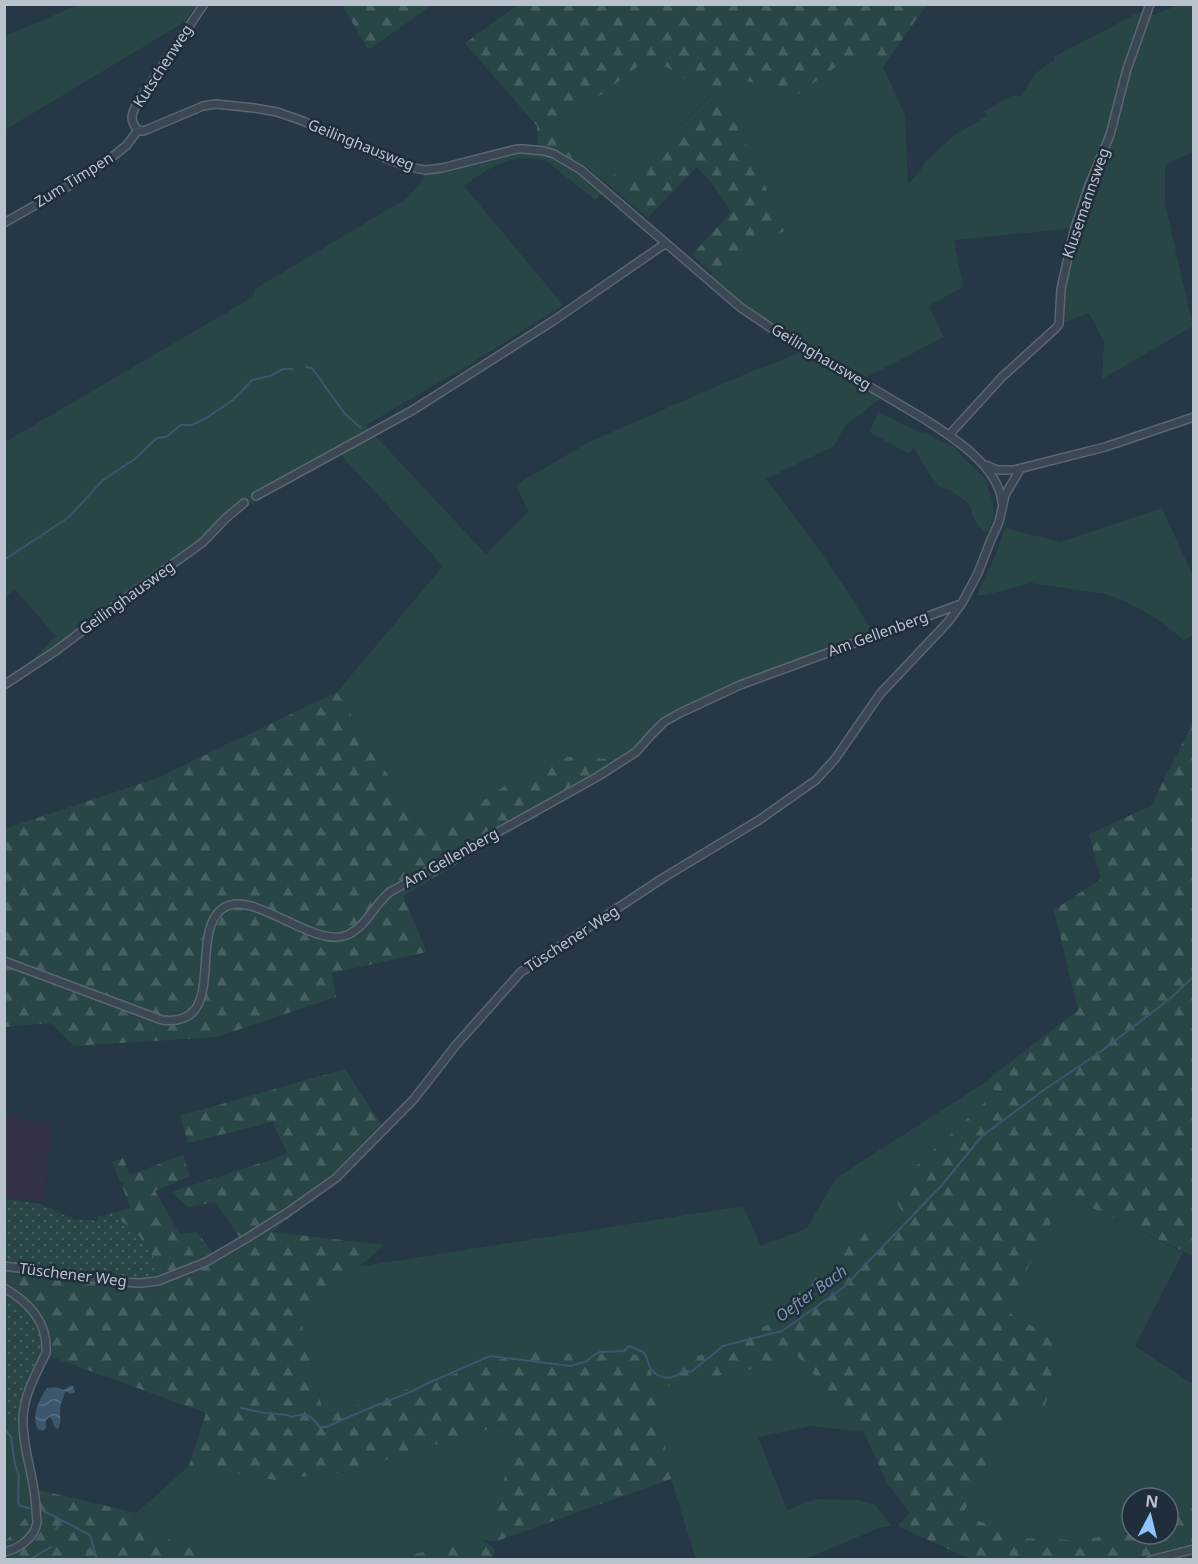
<svg xmlns="http://www.w3.org/2000/svg" width="1198" height="1564" font-family="'Noto Sans',sans-serif">
<style>
.medical{fill:#343345}
.grass{fill:#294646}
.forest{fill:url(#forest-firs);fill-rule:evenodd}
.park{fill:url(#park-dots)}
.water{fill:url(#water-waves)}
.lines{fill:none;stroke-linecap:round;stroke-linejoin:round}
.stream{stroke:#3c566e;stroke-width:2}
.street-casing{stroke:#5a6672;stroke-width:10}
.street{stroke:#3b4854;stroke-width:7}
.labels{text-anchor:middle;stroke-width:5;stroke-linejoin:round;paint-order:stroke}
.street-label{font-size:15px;fill:#b9c3ce;stroke:#202d3a}
.water-label{font-size:16px;font-style:italic;fill:#7896b2;stroke:#202d3a}
</style>
<defs>
<pattern id="forest-firs" width="22" height="20" patternUnits="userSpaceOnUse" patternTransform="scale(1.5)"><rect width="22" height="20" fill="#294646"/><path d="M5 1l3.5 6h-7zM16 11l3.5 6h-7z" fill="#465f60"/></pattern>
<pattern id="park-dots" width="8" height="8" patternUnits="userSpaceOnUse" patternTransform="scale(1.5)"><rect width="8" height="8" fill="#294646"/><path d="M2 2h.1M6 6h.1" fill="none" stroke="#465f60" stroke-width="1.8" stroke-linecap="round"/></pattern>
<pattern id="water-waves" width="16" height="10" patternUnits="userSpaceOnUse" patternTransform="scale(1.5)"><rect width="16" height="10" fill="#3c566e"/><path d="M0 5q4-4 8 0t8 0" fill="none" stroke="#566d82"/></pattern>
</defs>
<rect width="100%" height="100%" fill="#263745"/>
<path class="medical" d="M 4,1113 L 51,1126 L 45,1195 L 39,1201 L 5,1196 Z"/>
<path class="grass" d="M 78,5 L 197,5 L 183,23 L 5,130 L 5,36 Z
M 1179,5 L 1193,5 L 1193,152 L 1165,165 L 1165,204 L 1193,326 L 1102,379 L 1104,343 L 1089,313 L 1061,324 L 1068,271 L 1076,228 L 954,240 L 963,287 L 929,306 L 944,337 L 867,377 L 803,346 L 741,306 L 707,277 L 784,231 L 770,197 L 723,97 L 742,80 L 770,86 L 794,97 L 851,56 L 883,67 L 905,115 L 908,184 L 919,172 L 927,160 L 953,136 L 987,116 L 984,111 L 1013,95 L 1020,97 L 1036,73 L 1055,59 L 1054,57 L 1147,8 L 1153,15 Z
M 650,57 L 712,94 L 623,181 L 557,128 Z
M 517,152 L 552,154 L 566,161 L 603,192 L 595,200 L 545,160 C 509,154 492,166 464,186 L 563,305 L 467,366 L 366,425 L 351,410 L 486,554 L 529,511 L 516,487 L 522,481 L 591,441 L 743,375 L 798,353 L 804,348 L 881,398 L 845,426 L 834,446 L 766,479 C 805,529 842,580 874,634 L 663,720 L 637,750 L 610,760 L 588,756 L 506,785 L 427,838 L 337,692 L 443,566 L 341,455 L 237,511 L 192,554 L 61,650 L 31,669 L 33,659 L 56,636 L 15,590 L 5,598 L 5,442 L 253,297 L 255,289 L 407,198 L 421,183 L 423,174 L 435,172 Z
M 878,412 L 924,434 L 926,433 L 953,447 L 986,480 L 993,503 L 993,519 L 989,531 L 984,532 L 975,521 L 969,504 L 951,491 L 939,486 L 932,478 L 914,449 L 919,442 L 909,454 L 869,432 Z
M 1162,508 L 1193,576 L 1193,635 L 1184,640 L 1154,617 L 1124,601 L 1105,594 L 1031,583 L 986,595 L 977,595 L 996,554 L 1005,528 L 1060,542 Z
M 987,1081 L 997,1091 L 905,1176 L 905,1216 L 872,1246 L 856,1219 L 850,1267 L 842,1274 L 825,1270 L 786,1312 L 767,1325 L 678,1365 L 669,1385 L 762,1367 L 793,1351 L 864,1432 L 810,1426 L 758,1437 L 787,1510 L 816,1499 L 858,1500 L 875,1505 L 892,1526 L 880,1528 L 804,1559 L 696,1559 L 671,1479 L 522,1352 L 324,1416 L 299,1314 L 357,1267 L 743,1206 L 761,1246 L 807,1228 L 836,1178 Z
M 1065,1195 L 1183,1252 L 1135,1346 L 1193,1384 L 1193,1498 L 1168,1512 L 1168,1498 L 1132,1498 L 1132,1532 L 1128,1534 L 1072,1540 L 1019,1538 L 963,1515 L 977,1487 L 1006,1411 L 1044,1410 L 1053,1377 L 1057,1349 L 1050,1337 L 1010,1313 L 1014,1295 Z
M 519,1420 L 490,1541 L 482,1540 L 390,1559 L 219,1560 L 134,1526 L 136,1513 L 189,1466 L 275,1480 L 346,1472 Z
M 5,1428 L 24,1435 L 35,1489 L 33,1509 L 5,1542 Z"/>
<path class="forest" d="M 342,5 L 432,5 L 373,47 L 368,49 Z
M 518,5 L 929,5 L 922,11 L 883,67 L 851,56 L 794,97 L 770,86 L 742,80 L 724,97 L 770,197 L 784,231 L 713,273 L 692,255 L 731,212 L 711,182 L 697,167 L 648,217 C 610,190 586,156 538,146 L 537,126 L 465,43 ZM 650,57 L 712,95 L 623,181 L 558,128 Z
M 337,692 L 427,838 L 506,785 L 547,766 L 568,757 L 588,756 L 610,760 L 637,750 L 640,751 L 596,782 L 522,825 L 403,896 L 427,952 L 332,973 L 336,997 L 217,1037 L 74,1046 L 50,1023 L 5,1027 L 4,829 L 155,779 Z
M 1193,722 L 1193,1256 L 1065,1195 L 1014,1295 L 1010,1313 L 1050,1337 L 1057,1349 L 1053,1377 L 1044,1410 L 1006,1411 L 977,1487 L 963,1514 L 1019,1538 L 1072,1540 L 1128,1534 L 1132,1532 L 1132,1534 L 1168,1534 L 1168,1512 L 1193,1498 L 1193,1559 L 970,1559 L 898,1526 L 910,1513 L 887,1483 L 864,1432 L 793,1351 L 762,1367 L 668,1386 L 678,1365 L 767,1325 L 785,1313 L 779,1308 L 791,1285 L 825,1270 L 842,1274 L 849,1267 L 841,1253 L 857,1218 L 872,1246 L 905,1217 L 895,1199 L 905,1176 L 996,1092 L 987,1080 L 1078,1010 L 1054,910 L 1101,879 L 1089,834 L 1151,806 Z
M 345,1069 L 386,1132 L 379,1140 L 349,1168 L 272,1232 L 385,1245 L 299,1314 L 324,1416 L 522,1352 L 648,1355 L 671,1479 L 497,1541 L 490,1541 L 518,1420 L 346,1472 L 275,1480 L 189,1466 L 206,1413 L 46,1355 L 26,1404 L 24,1435 L 5,1430 L 4,1199 L 39,1204 L 75,1220 L 98,1221 L 98,1217 L 131,1208 L 123,1189 L 124,1182 L 120,1183 L 112,1162 L 123,1158 L 130,1175 L 183,1155 L 190,1176 L 155,1191 L 180,1234 L 197,1232 L 217,1258 L 243,1242 L 215,1202 L 188,1207 L 171,1192 L 288,1154 L 272,1122 L 188,1143 L 180,1116 Z
M 35,1489 L 136,1513 L 134,1526 L 219,1559 L 5,1560 L 5,1542 L 33,1509 Z
M 482,1540 L 495,1549 L 492,1559 L 390,1559 Z"/>
<path class="park" d="M 5,1199 L 39,1204 L 75,1220 L 98,1221 L 111,1213 L 136,1232 L 155,1260 L 158,1279 L 140,1282 L 5,1265 Z
M 4,1289 L 17,1297 L 36,1319 L 41,1332 L 43,1344 L 42,1367 L 26,1404 L 24,1435 L 5,1421 Z"/>
<path class="water" d="M 70,1386 L 73,1386 L 75,1392 L 70,1394 L 66,1391 L 65,1393 C 64,1397 61,1403 60,1408 C 60,1417 62,1421 58,1429 L 55,1428 L 52,1420 L 50,1417 L 46,1420 L 46,1428 L 43,1431 L 38,1429 C 31,1415 39,1400 47,1388 L 56,1387 L 64,1390 Z"/>
<g class="lines">
<path class="stream" d="M 306,367 L 312,368 L 345,414 L 361,428
M 4,560 L 69,517 L 103,480 L 135,459 L 157,438 L 166,437 L 181,425 L 192,425 L 206,418 L 233,400 L 252,380 L 270,376 L 283,369 L 292,369
M 241,1408 L 265,1413 L 288,1415 L 291,1417 C 309,1412 309,1415 320,1427 L 326,1427 L 370,1408 L 413,1391 L 426,1384 L 490,1356 L 571,1366 L 587,1361 L 594,1355 L 600,1352 L 624,1351 L 629,1346 C 633,1348 639,1350 643,1352 C 648,1356 647,1364 651,1369 C 660,1381 674,1380 684,1370 L 691,1372 L 723,1346 L 782,1331 L 844,1287 L 942,1185 L 982,1136 L 1041,1092 L 1103,1050 L 1172,997 L 1194,976
M 4,1428 L 11,1437 L 15,1465 L 19,1475 L 18,1502 L 20,1506 L 33,1509
M 40,1509 L 90,1535 L 97,1560
M 56,1529 L 61,1522
M 29,1560 L 51,1547"/>
<defs>
<path id="street" d="M 138,130 L 143,131 L 146,130 L 203,106 L 216,104 L 254,108 L 277,112 L 303,121 L 385,158 L 406,166 L 419,169 L 426,170 L 442,168 L 517,149 L 524,149 L 544,151 L 554,154 L 581,170 L 740,307 L 771,328 L 926,420 C 954,438 998,466 1002,502
M 138,130 C 130,122 131,115 136,105 L 204,4
M 4,223 L 67,187 L 111,158 L 127,145 L 138,130
M 949,435 L 1002,377 L 1056,328 L 1059,324 L 1061,289 L 1074,231 L 1088,188 L 1110,135 L 1127,69 L 1150,4
M 986,465 L 997,470 L 1014,470 L 1105,447 L 1194,417
M 256,496 L 413,410 L 553,321 L 666,243
M 4,685 L 57,650 L 139,588 L 202,543 L 226,518 L 244,503
M 4,961 L 162,1020 C 229,1028 188,935 222,909 C 251,887 309,946 344,936 C 365,930 374,904 390,892 L 597,777 L 636,752 L 652,734 L 664,722 L 680,713 L 740,685 L 961,604
M 4,1266 L 120,1282 L 140,1283 L 158,1281 L 206,1262 L 247,1238 L 288,1212 L 336,1178 L 414,1099 L 456,1045 L 521,972 L 663,878 L 759,820 L 816,780 L 835,759 L 880,694 L 948,622 L 962,603 L 978,573 L 990,542 L 999,522 L 1005,495 L 1021,468
M 4,1288 C 29,1302 48,1323 46,1353 C 36,1374 24,1394 23,1418 C 22,1449 35,1478 36,1509 C 36,1513 37,1519 37,1523 C 34,1538 19,1549 4,1552
M 1151,1560 L 1194,1549"/>
</defs>
<use href="#street" class="street-casing"/>
<use href="#street" class="street"/>
</g>
<g class="labels">
<g class="street-label">
<text transform="translate(163 66) rotate(-57)" y="5">Kutschenweg</text>
<text transform="translate(361 145) rotate(22)" y="5">Geilinghausweg</text>
<text transform="translate(74 180) rotate(-32)" y="5">Zum Timpen</text>
<text transform="translate(1086 203) rotate(-71)" y="5">Klusemannsweg</text>
<text transform="translate(821 357) rotate(31)" y="5">Geilinghausweg</text>
<text transform="translate(127 598) rotate(-36)" y="5">Geilinghausweg</text>
<text transform="translate(878 634) rotate(-20)" y="5">Am Gellenberg</text>
<text transform="translate(451 858) rotate(-29)" y="5">Am Gellenberg</text>
<text transform="translate(572 939) rotate(-33)" y="5">Tüschener Weg</text>
<text transform="translate(73 1275) rotate(7)" y="5">Tüschener Weg</text>
</g>
<g class="water-label">
<text transform="translate(811 1293) rotate(-36)" y="6">Oefter Bach</text>
</g>
</g>
<rect width="1198" height="1564" fill="none" stroke="#b9c3ce" stroke-width="12"/>
<g transform="translate(1150 1516) rotate(7)"><circle r="28" fill="#202d3a" stroke="#5d6975" stroke-width="1.5"/>
<path d="M0-4.5L10 22L0 15L-10 22Z" fill="#8fc5fc"/>
<text y="-9" font-size="16" font-weight="bold" text-anchor="middle" fill="#b9c3ce">N</text>
</g>
</svg>
